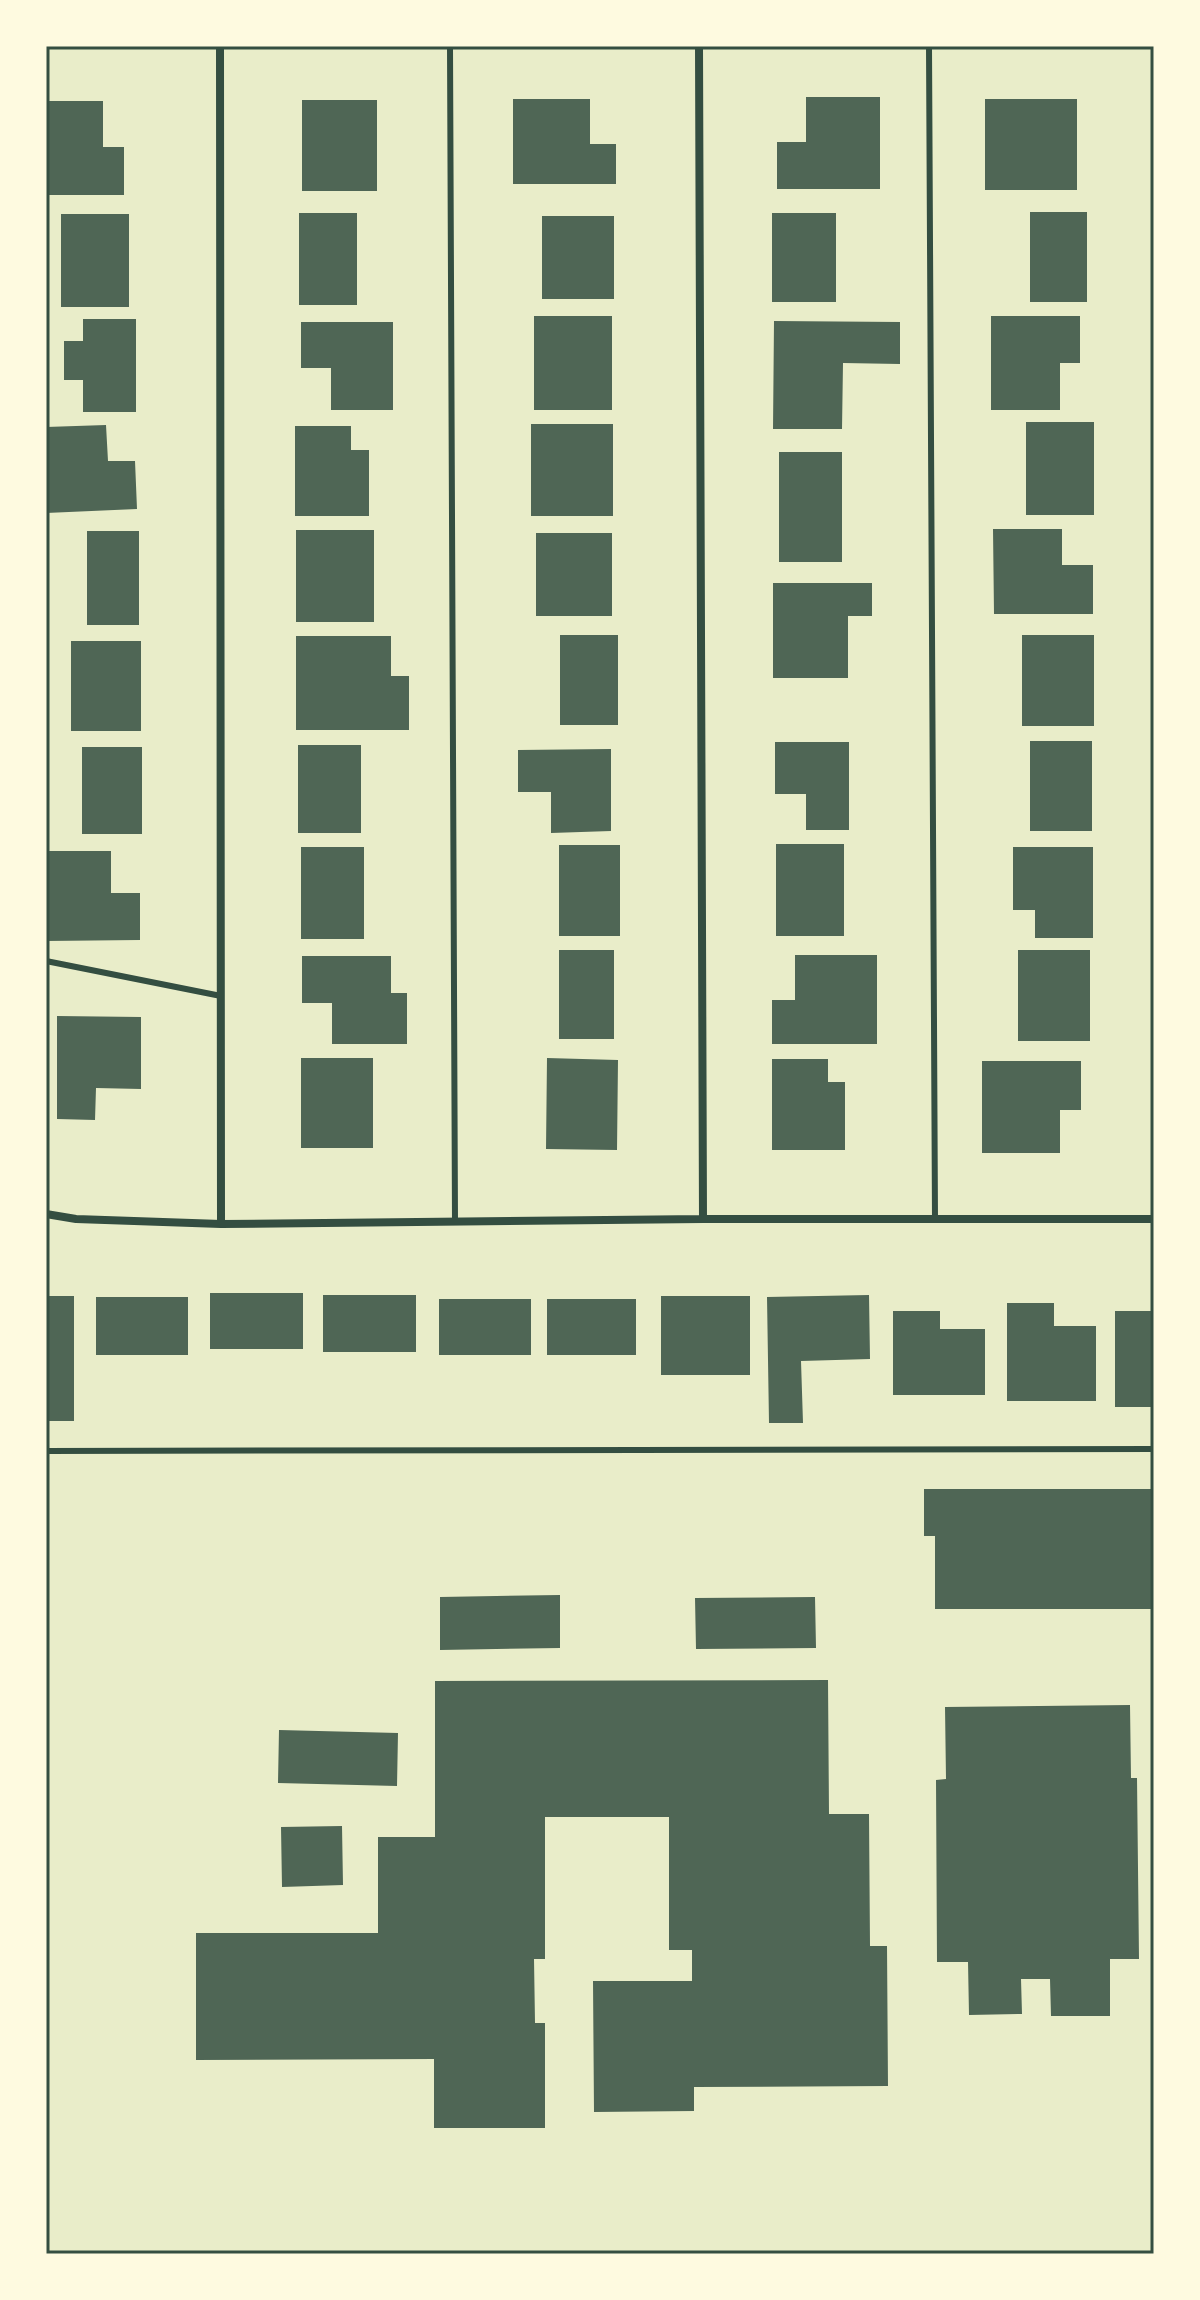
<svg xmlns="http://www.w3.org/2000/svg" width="1200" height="2300" font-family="Arial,sans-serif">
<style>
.building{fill:#4f6655}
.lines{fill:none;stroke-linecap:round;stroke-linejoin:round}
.service{stroke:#344e41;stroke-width:6}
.minor{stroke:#344e41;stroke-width:8}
.neatline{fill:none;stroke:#344e41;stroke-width:3}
</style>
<rect width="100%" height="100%" fill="#e9edc9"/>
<path class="building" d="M 806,97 L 880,97 L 880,189 L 777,189 L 777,142 L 806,142 Z
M 513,99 L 590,99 L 590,144 L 616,144 L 616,184 L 513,184 Z
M 985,99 L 1077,99 L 1077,190 L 985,190 Z
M 302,100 L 377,100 L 377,191 L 302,191 Z
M 46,101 L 103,101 L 103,147 L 124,147 L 124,195 L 46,195 Z
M 1030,212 L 1087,212 L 1087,302 L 1030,302 Z
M 299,213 L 357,213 L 357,305 L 299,305 Z
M 772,213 L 836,213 L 836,302 L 772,302 Z
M 61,214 L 129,214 L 129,307 L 61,307 Z
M 542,216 L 614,216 L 614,299 L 542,299 Z
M 534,316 L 612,316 L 612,410 L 534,410 Z
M 991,316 L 1080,316 L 1080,363 L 1060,363 L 1060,410 L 991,410 Z
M 83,319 L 136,319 L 136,412 L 83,412 L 83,380 L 64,380 L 64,341 L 83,341 Z
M 774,321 L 900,322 L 900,364 L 843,363 L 842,429 L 773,429 Z
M 301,322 L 393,322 L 393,410 L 331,410 L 331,368 L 301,368 Z
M 1026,422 L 1094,422 L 1094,515 L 1026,515 Z
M 531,424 L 613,424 L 613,516 L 531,516 Z
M 106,425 L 108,461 L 135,461 L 137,509 L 46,513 L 46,427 Z
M 295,426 L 351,426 L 351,450 L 369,450 L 369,516 L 295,516 Z
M 779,452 L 842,452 L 842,562 L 779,562 Z
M 993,529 L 1062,529 L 1062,565 L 1093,565 L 1093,614 L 994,614 Z
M 296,530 L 374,530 L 374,622 L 296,622 Z
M 87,531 L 139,531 L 139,625 L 87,625 Z
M 536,533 L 612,533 L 612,616 L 536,616 Z
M 773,583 L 872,583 L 872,616 L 848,616 L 848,678 L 773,678 Z
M 560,635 L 618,635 L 618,725 L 560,725 Z
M 1022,635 L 1094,635 L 1094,726 L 1022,726 Z
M 296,636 L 391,636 L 391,676 L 409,676 L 409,730 L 296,730 Z
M 71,641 L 141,641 L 141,731 L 71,731 Z
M 1030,741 L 1092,741 L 1092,831 L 1030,831 Z
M 775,742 L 849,742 L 849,830 L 806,830 L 806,794 L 775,794 Z
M 298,745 L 361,745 L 361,833 L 298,833 Z
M 82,747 L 142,747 L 142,834 L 82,834 Z
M 611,749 L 611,831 L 551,833 L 551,792 L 518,792 L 518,750 Z
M 776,844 L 844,844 L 844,936 L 776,936 Z
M 559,845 L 620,845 L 620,936 L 559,936 Z
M 301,847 L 364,847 L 364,939 L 301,939 Z
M 1013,847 L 1093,847 L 1093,938 L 1035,938 L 1035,910 L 1013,910 Z
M 46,851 L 111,851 L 111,893 L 140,893 L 140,940 L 46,941 Z
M 559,950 L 614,950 L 614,1039 L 559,1039 Z
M 1018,950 L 1090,950 L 1090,1041 L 1018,1041 Z
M 795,955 L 877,955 L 877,1044 L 772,1044 L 772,1000 L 795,1000 Z
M 302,956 L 391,956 L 391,993 L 407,993 L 407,1044 L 332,1044 L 332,1003 L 302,1003 Z
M 57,1016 L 141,1017 L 141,1089 L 96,1088 L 95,1120 L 57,1119 Z
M 301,1058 L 373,1058 L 373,1148 L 301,1148 Z
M 547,1058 L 618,1060 L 617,1150 L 546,1149 Z
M 772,1059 L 828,1059 L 828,1082 L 845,1082 L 845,1150 L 772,1150 Z
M 982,1061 L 1081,1061 L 1081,1110 L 1060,1110 L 1060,1153 L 982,1153 Z
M 210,1293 L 303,1293 L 303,1349 L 210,1349 Z
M 323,1295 L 416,1295 L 416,1352 L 323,1352 Z
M 869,1295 L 870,1359 L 801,1361 L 803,1423 L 769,1423 L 767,1297 Z
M 46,1296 L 74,1296 L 74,1421 L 46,1421 Z
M 661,1296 L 750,1296 L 750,1375 L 661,1375 Z
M 96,1297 L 188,1297 L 188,1355 L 96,1355 Z
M 439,1299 L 531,1299 L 531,1355 L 439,1355 Z
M 547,1299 L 636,1299 L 636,1355 L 547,1355 Z
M 1007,1303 L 1054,1303 L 1054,1326 L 1096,1326 L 1096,1401 L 1007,1401 Z
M 893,1311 L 940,1311 L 940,1329 L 985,1329 L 985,1395 L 893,1395 Z
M 1115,1311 L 1154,1311 L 1154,1407 L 1115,1407 Z
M 924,1489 L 1154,1489 L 1154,1609 L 935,1609 L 935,1536 L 924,1536 Z
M 560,1595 L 560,1648 L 440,1650 L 440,1597 Z
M 815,1597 L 816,1648 L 696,1649 L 695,1598 Z
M 828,1680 L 829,1814 L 869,1814 L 870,1946 L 887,1946 L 888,2086 L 694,2087 L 694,2111 L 594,2112 L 593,1981 L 692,1981 L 692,1950 L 669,1950 L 669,1817 L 545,1817 L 545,1959 L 534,1959 L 535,2023 L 545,2023 L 545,2128 L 434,2128 L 434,2059 L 196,2060 L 196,1933 L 378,1933 L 378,1837 L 435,1837 L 435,1681 Z
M 1130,1705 L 1131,1778 L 1137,1778 L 1139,1959 L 1110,1959 L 1110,2016 L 1051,2016 L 1050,1979 L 1021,1979 L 1022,2014 L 969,2015 L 968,1962 L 937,1962 L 936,1780 L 946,1779 L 945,1707 Z
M 279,1730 L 398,1733 L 397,1786 L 278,1783 Z
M 342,1826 L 343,1885 L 282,1887 L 281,1827 Z"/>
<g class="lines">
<path class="service" d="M 450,46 L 455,1222
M 929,46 L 935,1219
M 46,961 L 221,996
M 46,1451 L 1154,1449"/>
<path class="minor" d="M 220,46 L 221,1224
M 699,46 L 703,1219
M 46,1214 L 76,1219 L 221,1224 L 703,1219 L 1154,1219"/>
</g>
<rect width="1200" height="2300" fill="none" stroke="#fefae0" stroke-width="96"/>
<rect x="48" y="48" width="1104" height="2204" class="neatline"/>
</svg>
